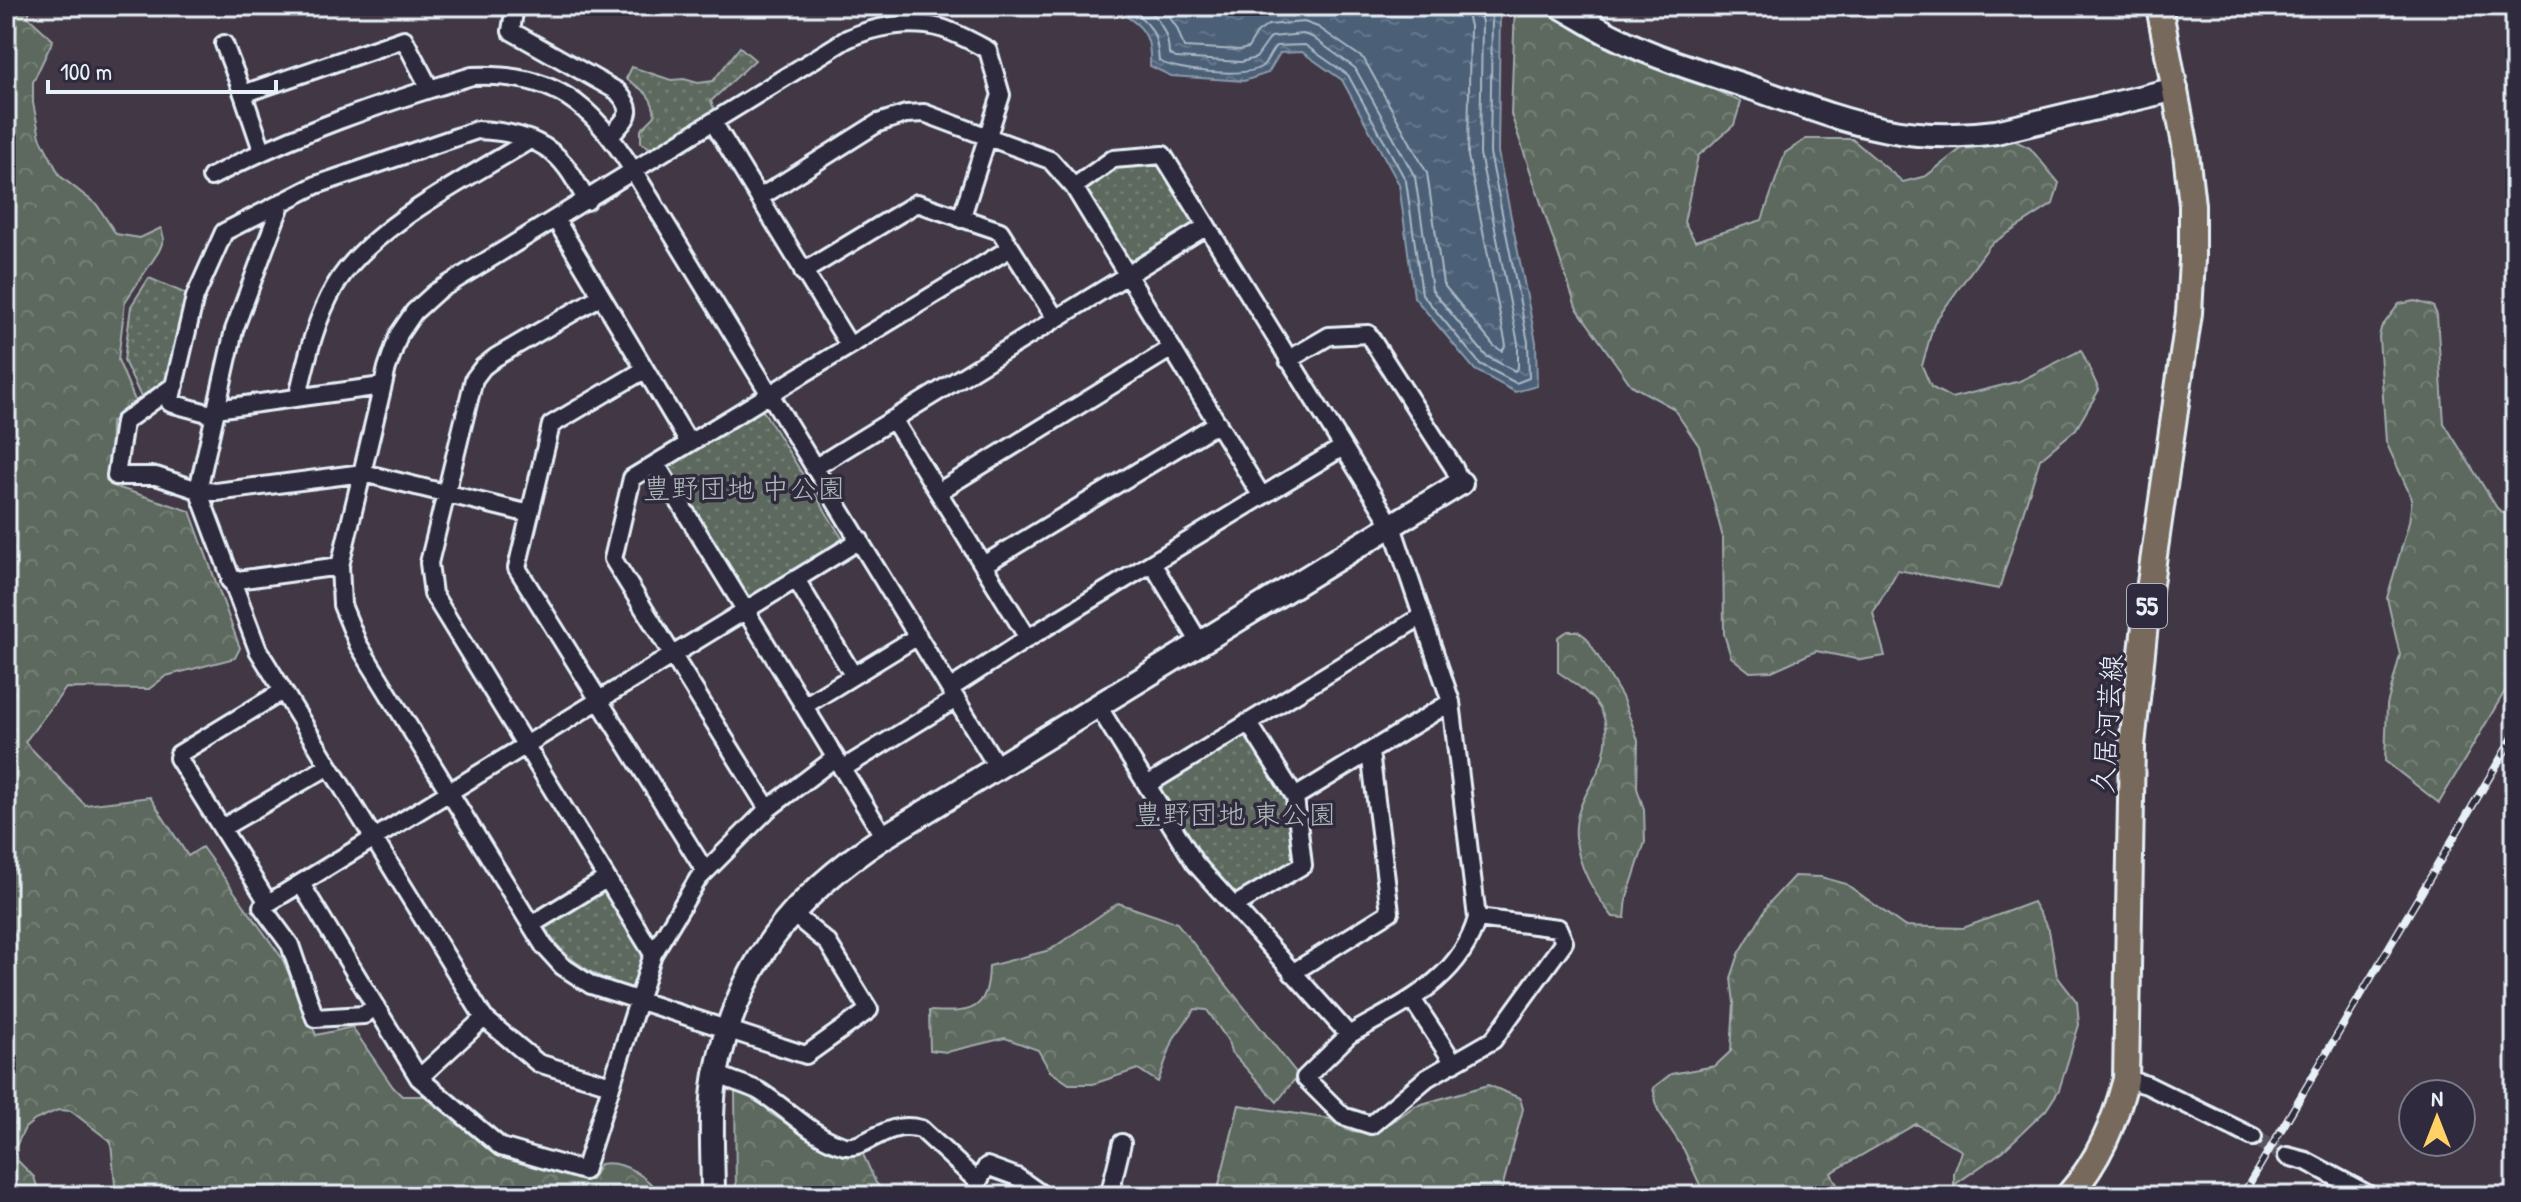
<svg xmlns="http://www.w3.org/2000/svg" width="2521" height="1202" font-family="'Patrick Hand','Klee One',sans-serif">
<style>
.forest{fill:url(#forest-crowns);stroke:#a2adab;stroke-width:2}
.park{fill:url(#park-dots);stroke:#a2adab;stroke-width:2}
.water{fill:url(#water-ripples);stroke:#8a9aab;stroke-width:2}
.lines{fill:none;stroke-linecap:round;stroke-linejoin:round}
.shore{stroke:#aab7c4;stroke-width:2}
.street-tunnel{stroke:#5a5360;stroke-width:16;stroke-dasharray:16 8;stroke-linecap:butt}
.street-casing{stroke:#e8f1f8;stroke-width:22}
.secondary-casing{stroke:#e8f1f8;stroke-width:28}
.primary-casing{stroke:#e8f1f8;stroke-width:30}
.street{stroke:#2f2a3d;stroke-width:16}
.secondary{stroke:#2f2a3d;stroke-width:22}
.primary{stroke:#77695c;stroke-width:24}
.rail-casing{stroke:#e8f1f8;stroke-width:8}
.rail{stroke:#2f2a3d;stroke-width:5;stroke-dasharray:15;stroke-linecap:butt}
.labels{text-anchor:middle;stroke-width:7;stroke-linejoin:round;paint-order:stroke}
.shield{fill:#2f2a3d;stroke:#b0b5c0;stroke-width:2}
.shield-label{font-size:26px;font-weight:bold;fill:#e8f1f8}
.park-label{font-size:28px;fill:#b0bbba;stroke:#2f2a3d}
.street-label{font-size:28px;fill:#e8f1f8;stroke:#2f2a3d}
</style>
<defs>
<pattern id="forest-crowns" width="20" height="18" patternUnits="userSpaceOnUse" patternTransform="scale(2)"><rect width="20" height="18" fill="#5d695e"/><path d="M2 6a3 3 0 1 1 6 0M12 15a3 3 0 1 1 6 0" fill="none" stroke="#747f76"/></pattern>
<pattern id="park-dots" width="8" height="8" patternUnits="userSpaceOnUse" patternTransform="scale(2)"><rect width="8" height="8" fill="#5d695e"/><path d="M2 2h.1M6 6h.1" fill="none" stroke="#747f76" stroke-width="1.8" stroke-linecap="round"/></pattern>
<pattern id="water-ripples" width="26" height="14" patternUnits="userSpaceOnUse" patternTransform="scale(2)"><rect width="26" height="14" fill="#4c6077"/><path d="M2 4q2-2 4 0t4 0M15 11q2-2 4 0t4 0" fill="none" stroke="#66778b"/></pattern>
</defs>
<rect width="100%" height="100%" fill="#413745"/>
<filter id="ink" filterUnits="userSpaceOnUse"><feTurbulence type="fractalNoise" baseFrequency=".0125" numOctaves="2"/><feDisplacementMap in="SourceGraphic" scale="16" xChannelSelector="R" yChannelSelector="G"/><feConvolveMatrix kernelMatrix="1 2 1 2 8 2 1 2 1" color-interpolation-filters="sRGB"/></filter>
<g filter="url(#ink)">
<path class="forest" d="M 6,6 L 31,6 L 28,17 L 53,40 L 33,82 L 33,103 L 40,137 L 60,176 L 97,205 L 116,234 L 140,238 L 161,228 L 164,239 L 159,251 L 125,302 L 118,360 L 136,403 L 111,422 L 110,485 L 190,511 L 240,648 L 235,658 L 166,676 L 149,689 L 66,688 L 25,742 L 85,805 L 150,797 L 188,856 L 202,847 L 282,958 L 316,1035 L 352,1027 L 393,1087 L 402,1096 L 425,1096 L 435,1101 L 499,1155 L 525,1164 L 591,1180 L 600,1164 C 624,1159 648,1178 662,1196 L 116,1196 L 111,1142 L 71,1111 L 58,1110 L 35,1120 L 25,1128 L 14,1150 L 18,1161 L 34,1177 L 40,1196 L 6,1196 Z
M 1515,6 L 1532,6 L 1741,102 L 1734,125 L 1698,156 L 1684,222 L 1695,241 L 1762,220 L 1785,153 L 1806,139 L 1852,139 L 1903,182 L 1926,176 L 1966,145 L 2009,138 L 2030,148 L 2059,183 L 2053,204 L 1990,245 L 1934,323 L 1922,366 L 1931,387 L 1951,398 L 2020,381 L 2081,350 L 2099,390 L 2076,429 L 2040,459 L 1999,589 L 1898,570 L 1873,613 L 1885,656 L 1861,660 L 1816,651 L 1772,671 L 1750,672 L 1731,657 L 1724,634 L 1723,538 L 1699,446 L 1673,408 L 1631,385 L 1576,307 L 1511,114 Z
M 2415,301 L 2433,306 L 2437,315 L 2444,423 L 2497,508 L 2515,522 L 2515,674 L 2439,803 L 2385,761 L 2387,705 L 2400,655 L 2387,598 L 2409,522 L 2412,499 L 2386,442 L 2379,337 L 2381,328 L 2399,304 Z
M 1568,631 L 1578,631 L 1587,638 L 1622,697 L 1638,740 L 1637,788 L 1644,810 L 1645,842 L 1627,897 L 1625,918 L 1613,917 C 1590,890 1567,848 1579,811 C 1584,793 1597,778 1602,761 C 1617,713 1594,696 1558,672 L 1558,637 Z
M 1794,876 L 1821,877 L 1846,884 L 1904,926 L 1963,928 L 2033,902 L 2049,930 L 2057,976 L 2077,1002 L 2079,1025 L 2059,1090 L 2046,1110 L 2003,1151 L 1954,1185 L 1954,1173 L 1962,1151 L 1916,1124 L 1831,1173 L 1843,1196 L 1705,1196 L 1684,1150 L 1658,1110 L 1653,1088 L 1671,1074 L 1715,1066 L 1731,1051 L 1734,1003 L 1731,978 L 1739,954 L 1769,903 Z
M 1118,903 L 1177,923 L 1298,1075 L 1277,1102 L 1231,1052 L 1228,1041 L 1207,1010 L 1195,1009 L 1174,1038 L 1158,1082 L 1138,1069 L 1093,1084 L 1069,1084 L 1050,1071 L 1038,1050 L 1005,1038 L 947,1052 L 930,1050 L 929,1011 C 970,1013 988,1013 989,966 L 1050,950 Z
M 1488,1085 L 1520,1098 L 1523,1109 L 1500,1196 L 1216,1196 L 1239,1105 L 1330,1119 L 1349,1131 L 1376,1133 L 1415,1106 Z
M 735,1089 L 757,1094 L 770,1113 L 808,1137 L 819,1142 L 842,1142 L 862,1152 L 876,1183 L 889,1196 L 736,1196 Z"/>
<path class="park" d="M 740,47 L 755,60 L 711,101 L 715,112 L 654,150 L 641,143 L 641,130 L 655,116 C 653,95 643,90 626,79 L 632,67 L 671,80 L 684,79 L 698,83 L 713,81 Z
M 1158,161 L 1194,216 L 1191,226 L 1131,262 L 1125,261 L 1083,192 L 1084,187 L 1115,167 Z
M 149,278 L 189,295 L 174,371 L 167,381 L 142,399 L 124,361 L 131,306 Z
M 758,410 L 764,412 L 842,538 L 839,545 L 752,598 L 745,596 L 667,472 L 669,462 Z
M 1241,735 L 1249,736 L 1288,799 L 1296,857 L 1294,863 L 1239,895 L 1234,896 L 1205,862 L 1157,789 L 1160,782 Z
M 603,886 L 646,955 L 638,983 L 630,989 C 592,975 563,960 542,924 Z"/>
<path class="water" d="M 1111,6 L 1491,6 L 1500,13 L 1498,152 L 1536,342 L 1537,386 L 1515,392 L 1475,370 L 1414,297 L 1399,184 L 1342,80 L 1302,52 L 1280,53 L 1268,73 L 1244,81 L 1171,76 L 1150,66 C 1152,29 1139,25 1111,6 Z"/>
<g class="lines">
<path class="shore" d="M 1125,6 C 1151,23 1157,31 1159,61 C 1176,71 1243,78 1261,67 C 1267,63 1270,52 1276,46 L 1305,45 L 1348,75 L 1406,181 L 1422,294 L 1480,364 L 1516,383 L 1529,378 L 1528,342 L 1490,153 L 1492,19 L 1487,6
M 1143,6 C 1159,17 1169,35 1169,54 L 1176,58 L 1241,62 L 1256,58 L 1271,37 L 1303,34 L 1312,37 L 1355,68 L 1415,177 L 1432,290 L 1486,356 L 1515,371 L 1518,367 L 1518,343 L 1480,154 L 1482,22 L 1477,6
M 1162,6 L 1177,28 L 1184,47 L 1240,50 L 1248,48 L 1257,33 L 1268,25 L 1304,22 L 1318,27 L 1364,59 L 1427,173 L 1443,284 L 1494,346 L 1502,351 L 1506,345 L 1468,156 L 1470,26 L 1465,6"/>
<path class="street-tunnel" d="M 2253,1137 L 2287,1156"/>
<defs>
<path id="street" d="M 515,6 L 511,31 L 617,91 C 637,113 627,116 611,136
M 224,44 L 243,94
M 713,122 L 849,345
M 262,150 L 243,94 L 404,39 L 430,89
M 211,177 C 294,133 382,103 472,76 C 554,72 591,104 633,170 L 998,768
M 1074,187 L 1113,159 L 1163,155 L 1392,526 L 1451,702 L 1477,918 L 1558,928 L 1564,942 L 1493,1040 L 1427,1078 L 1371,1125 L 1343,1116 L 1305,1078 L 1349,1035 L 1195,863 L 1098,706
M 759,198 L 878,123 L 906,114 L 924,113 L 1050,160 L 1074,187 L 1261,495
M 282,202 L 234,330 L 198,490 L 258,650 L 484,1018 L 538,1063 L 611,1085
M 556,220 L 689,443
M 803,272 L 917,203 L 1000,231 L 1056,319
M 601,296 L 496,357 L 483,367 L 474,379 L 429,563 L 433,594 L 653,954
M 1288,360 L 1329,336 L 1368,334 L 1454,468 L 1461,483
M 644,370 L 551,425 L 517,568 L 705,871
M 175,385 L 124,422 L 116,476 L 156,476 L 198,490 L 216,492 L 363,473 L 530,514
M 298,396 C 307,358 315,320 335,286 C 370,226 471,177 530,140
M 216,409 L 382,386
M 215,415 L 170,403 L 195,297 L 224,232 L 316,185 L 477,130 C 508,131 543,138 563,163 C 573,174 579,188 587,201
M 893,419 L 1028,638
M 656,464 L 884,837
M 814,468 L 1207,226
M 938,492 L 1172,348
M 1152,563 L 1200,643
M 983,565 L 1218,423
M 796,579 L 853,675
M 230,581 L 340,566
M 951,688 L 1028,638 L 1343,447
M 804,706 L 918,636
M 842,769 L 956,699
M 1147,785 L 1422,616
M 1295,797 L 1451,702
M 768,809 L 613,559 L 632,478 L 1009,249
M 222,828 L 329,766
M 301,884 L 419,1078 L 501,1147 L 584,1171 L 653,954 L 698,879 L 768,809 L 835,758
M 267,901 L 178,758 L 179,754 L 283,691
M 1234,906 L 1303,865 L 1295,797 L 1248,722
M 792,913 L 828,943 L 869,1010 L 806,1055 L 591,985 L 562,966 L 544,946 L 358,644 L 342,605 L 340,566 L 387,368 L 399,334 L 414,312 L 436,292 L 847,39 C 874,26 911,20 941,28 C 957,33 973,42 988,50 L 1001,95 L 961,219
M 531,925 L 606,879
M 1292,973 L 1390,912 L 1370,752
M 1412,999 L 1454,1063
M 375,1006 L 364,1015 L 315,1018 L 290,945 L 262,907 L 860,540
M 1349,1035 C 1400,1005 1460,981 1477,918
M 716,1074 C 729,1080 744,1084 757,1090 C 783,1104 814,1139 845,1146 C 867,1150 885,1119 921,1129 L 978,1182 L 987,1166 L 1017,1177 L 1044,1196
M 419,1078 L 484,1018
M 2126,1079 L 2147,1085 L 2253,1137
M 2287,1156 L 2306,1161 L 2371,1196
M 1109,1196 L 1122,1143"/>
<path id="secondary" d="M 1560,6 C 1580,17 1599,30 1619,39 C 1661,60 1707,73 1752,88 C 1841,119 1899,145 1996,132 L 2176,89
M 713,1196 C 713,1156 709,1114 716,1074 C 738,964 792,897 884,837 L 1461,483"/>
<path id="primary" d="M 2068,1196 C 2099,1161 2114,1124 2126,1079 L 2132,745 L 2148,597 L 2189,313 L 2192,260 L 2192,205 L 2185,144 L 2159,6"/>
</defs>
<use href="#street" class="street-casing"/>
<use href="#secondary" class="secondary-casing"/>
<use href="#primary" class="primary-casing"/>
<use href="#street" class="street"/>
<use href="#secondary" class="secondary"/>
<use href="#primary" class="primary"/>
<defs>
<path id="rail" d="M 2242,1196 L 2515,734"/>
</defs>
<use href="#rail" class="rail-casing"/>
<use href="#rail" class="rail"/>
</g>
</g>
<g class="labels">
<rect class="shield" x="2127" y="584" width="40" height="44" rx="6"/>
<g class="shield-label">
<text x="2147" y="615">55</text>
</g>
<g class="park-label">
<text x="744" y="498">豊野団地 中公園</text>
<text x="1235" y="824">豊野団地 東公園</text>
</g>
<g class="street-label">
<text transform="translate(2107 724) rotate(-86)" y="10">久居河芸線</text>
</g>
</g>
<rect width="2521" height="1202" fill="none" stroke="#2f2a3d" stroke-width="32"/>
<rect x="16" y="16" width="2489" height="1170" fill="none" stroke="#e8f1f8" stroke-width="3" filter="url(#ink)"/>
<g transform="translate(2437 1118)"><circle r="38" fill="#2f2a3d" stroke="#797a88" stroke-width="2"/>
<path d="M0-6L14 30L0 20L-14 30Z" fill="#ffd166"/>
<text y="-12" font-size="22" font-weight="bold" text-anchor="middle" fill="#e8f1f8">N</text>
</g>
<path d="M48 80v12h228v-12" fill="none" stroke="#e8f1f8" stroke-width="4"/>
<text x="60" y="80" font-size="24" fill="#e8f1f8" stroke="#2f2a3d" stroke-width="6" paint-order="stroke">100 m</text>
</svg>
